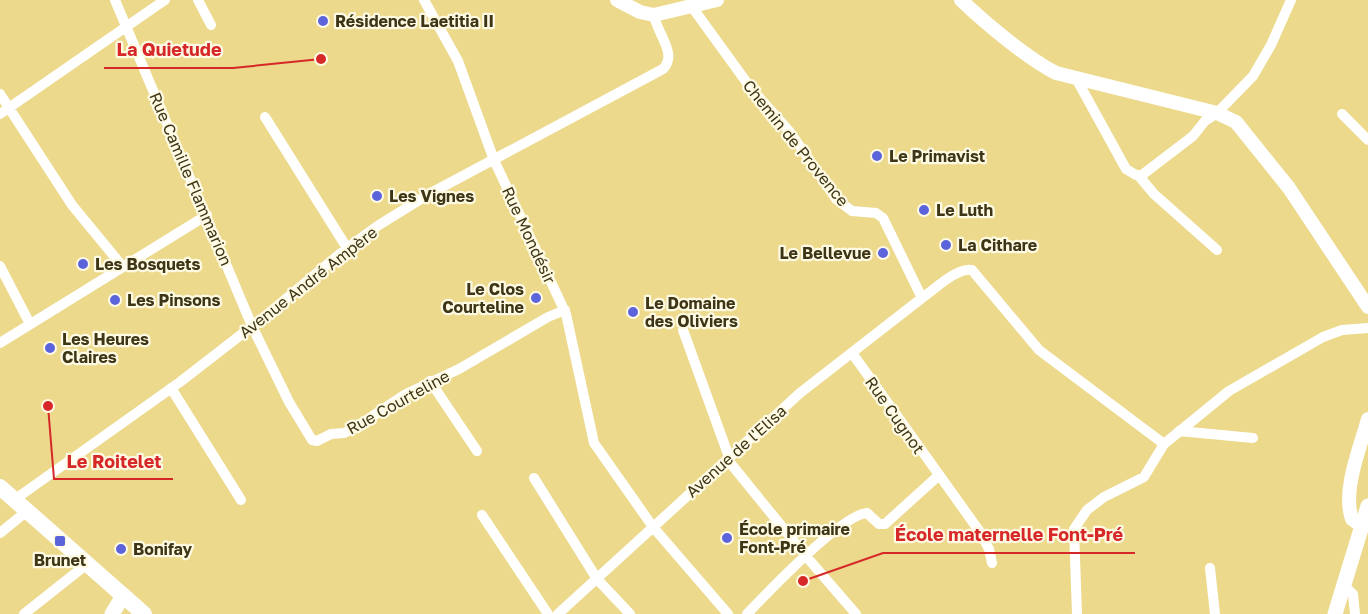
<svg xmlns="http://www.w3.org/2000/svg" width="1368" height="614" font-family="'Golos Text',sans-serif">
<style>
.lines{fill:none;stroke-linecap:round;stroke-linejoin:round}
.minor{stroke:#fff;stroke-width:10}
.tertiary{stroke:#fff;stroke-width:14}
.secondary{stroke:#fff;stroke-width:15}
.primary{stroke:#fff;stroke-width:16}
.poi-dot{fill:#5c64dc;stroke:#fffae4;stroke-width:2}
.labels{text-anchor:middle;stroke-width:4.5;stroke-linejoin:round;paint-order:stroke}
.poi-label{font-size:16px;font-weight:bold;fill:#3d3515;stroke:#fffae4;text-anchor:start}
.street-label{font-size:16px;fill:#3d3515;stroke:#fffae4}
.leader{fill:none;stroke:#d62828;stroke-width:2}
.callout-dot{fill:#d62828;stroke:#fffae4;stroke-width:2}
.callout-label{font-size:18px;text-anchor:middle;font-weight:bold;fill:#d62828;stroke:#fffae4;stroke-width:4.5;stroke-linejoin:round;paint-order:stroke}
</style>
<rect width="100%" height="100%" fill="#ecd98c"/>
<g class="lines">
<path class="minor" d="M 115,0 L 252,326 L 289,402 L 312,440 L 317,441 L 331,434 L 344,433 L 353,429 L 406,394 L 459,369 L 548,317 L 565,310
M 198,0 L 211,25
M 424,0 L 458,61 L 494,160 L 566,314 L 594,443 L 653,527 L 728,614
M 692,7 L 750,87 L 790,132 L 836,199 L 852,211 L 876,213 L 883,218 L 922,298 C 934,290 957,267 972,270 L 1039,350 L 1164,444
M 1077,80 L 1126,169 L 1136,175 L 1142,175 L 1193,136 L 1205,121 L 1217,113 L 1253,76 L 1271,45 L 1291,0
M 0,94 L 72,205 L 123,267
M 0,114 L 165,0
M 1342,114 L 1368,140
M 265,117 L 347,248
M 1139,176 L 1154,194 L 1217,250
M 0,266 L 30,324
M 683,330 L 729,457
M 0,343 L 207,215
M 852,353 L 980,532 L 989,549 L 992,563
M 430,381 L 477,451
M 171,388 L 241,500
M 1179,431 L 1253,438
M 727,459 L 805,555 L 856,614
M 534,478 L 597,579 L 630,614
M 14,500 L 180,382 L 264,317 L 347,248 L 379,225 L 429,194 L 663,69 C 678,54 657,34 654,15
M 482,515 L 548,614
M 0,533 L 27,511
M 1210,568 L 1215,614
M 1344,586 L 1353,594 L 1355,614
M 24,614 L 87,564
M 558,614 L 800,393 L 922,298
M 747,614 C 767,593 841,515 867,513 L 879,524 L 885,524 L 938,476
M 1077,614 L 1074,529 L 1087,510 L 1104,497 L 1144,477 L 1164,444 L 1229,391 L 1323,337 L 1342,330 L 1368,328"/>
<path class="tertiary" d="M 617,0 L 640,12 L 654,15 L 717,0
M 961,0 C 985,23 1027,58 1056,73 L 1217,113 L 1236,122 L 1289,188 L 1368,307
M 1362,526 L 1352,519 C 1342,491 1360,448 1368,419"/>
<path class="secondary" d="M 112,614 L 123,596
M 1335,614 L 1368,506"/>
<path class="primary" d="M 0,487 L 144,614"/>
</g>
<g class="poi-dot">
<circle cx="323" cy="21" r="6"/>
<circle cx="877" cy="156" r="6"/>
<circle cx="377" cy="196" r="6"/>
<circle cx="924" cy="210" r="6"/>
<circle cx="946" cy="245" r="6"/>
<circle cx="883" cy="253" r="6"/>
<circle cx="83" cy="264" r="6"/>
<circle cx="536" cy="298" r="6"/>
<circle cx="115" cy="300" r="6"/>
<circle cx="633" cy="312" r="6"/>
<circle cx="50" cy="348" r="6"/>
<circle cx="727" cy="538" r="6"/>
<rect x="54" y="535" width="12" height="12" rx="3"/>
<circle cx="121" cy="549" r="6"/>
</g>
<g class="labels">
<g class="poi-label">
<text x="335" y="27">Résidence Laetitia II</text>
<text x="889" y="162">Le Primavist</text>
<text x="389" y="202">Les Vignes</text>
<text x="936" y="216">Le Luth</text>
<text x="958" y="251">La Cithare</text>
<text x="871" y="259" text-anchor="end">Le Bellevue</text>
<text x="95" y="270">Les Bosquets</text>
<text x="524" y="295" text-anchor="end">Le Clos<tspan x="524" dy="18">Courteline</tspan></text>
<text x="127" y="306">Les Pinsons</text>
<text x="645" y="309">Le Domaine<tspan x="645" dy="18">des Oliviers</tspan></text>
<text x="62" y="345">Les Heures<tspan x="62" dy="18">Claires</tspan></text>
<text x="739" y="535">École primaire<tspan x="739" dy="18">Font-Pré</tspan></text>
<text x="133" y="555">Bonifay</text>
<text x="60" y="566" text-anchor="middle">Brunet</text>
</g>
<g class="street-label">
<text transform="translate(796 143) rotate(51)" y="6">Chemin de Provence</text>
<text transform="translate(191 179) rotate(67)" y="6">Rue Camille Flammarion</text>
<text transform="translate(529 235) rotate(65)" y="6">Rue Mondésir</text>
<text transform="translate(308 282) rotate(-38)" y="6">Avenue André Ampère</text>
<text transform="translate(398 402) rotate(-29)" y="6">Rue Courteline</text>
<text transform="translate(895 415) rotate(55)" y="6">Rue Cugnot</text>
<text transform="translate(736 451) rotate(-42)" y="6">Avenue de l'Elisa</text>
</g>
</g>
<path class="leader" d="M321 59L233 68H104M48 406L54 479H173M803 581L883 553H1135"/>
<g class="callout-dot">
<circle cx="321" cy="59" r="6"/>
<circle cx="48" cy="406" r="6"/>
<circle cx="803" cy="581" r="6"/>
</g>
<g class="callout-label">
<text x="169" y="56">La Quietude</text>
<text x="114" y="468">Le Roitelet</text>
<text x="1009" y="541">École maternelle Font-Pré</text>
</g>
</svg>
